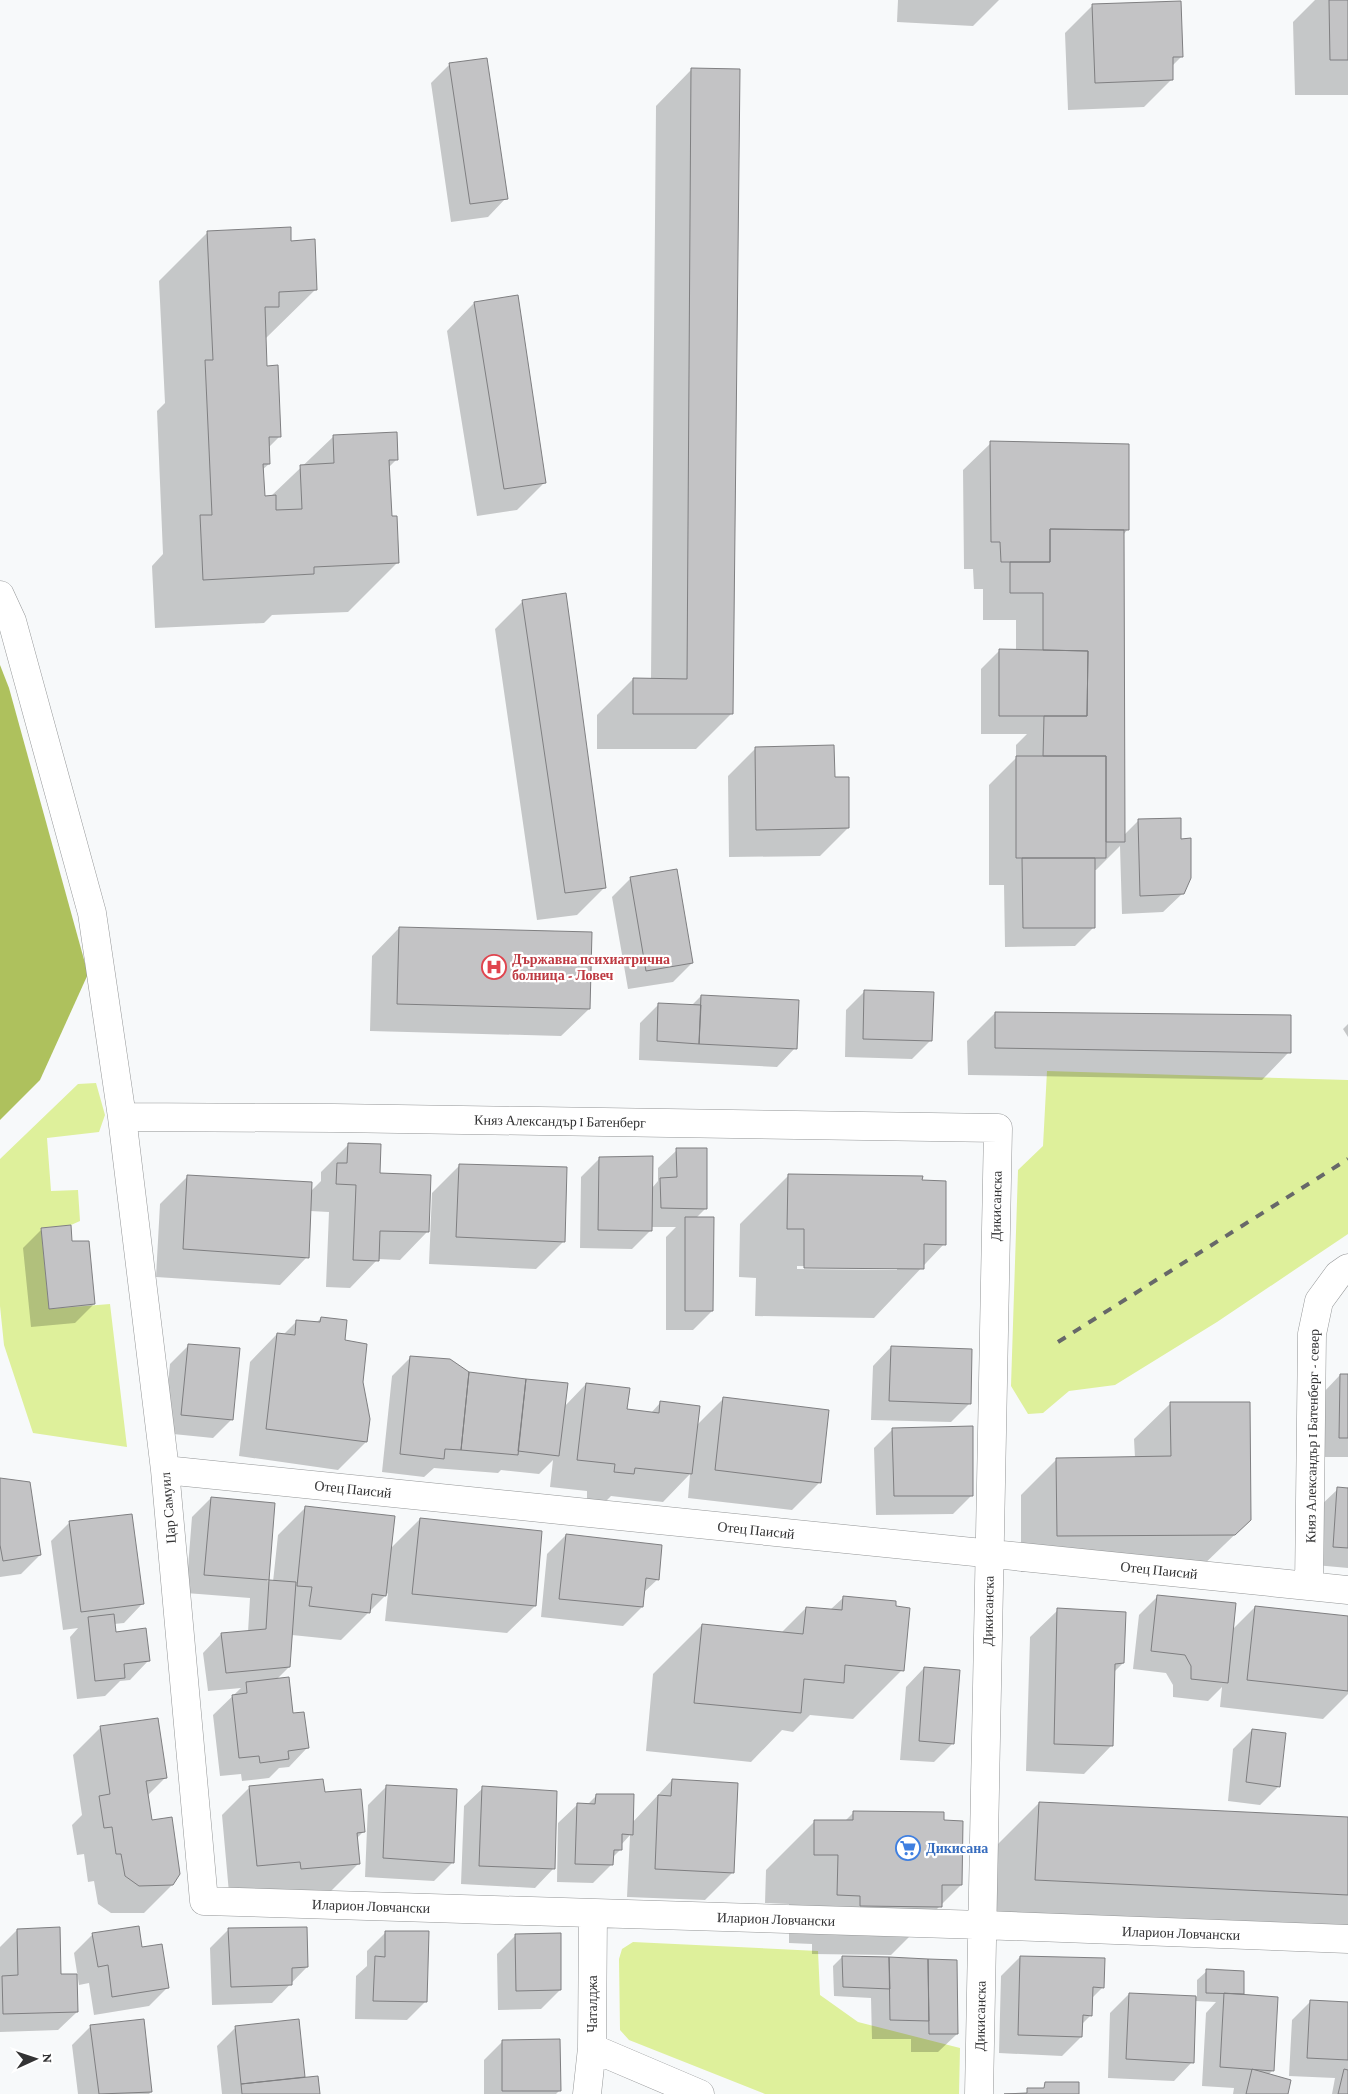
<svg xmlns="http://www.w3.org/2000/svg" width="1348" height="2094" font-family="'Crimson Pro',serif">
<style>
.green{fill:#def09b}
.forest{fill:#aec15d}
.shadow{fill:#0003;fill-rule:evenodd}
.building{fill:#c3c3c5;stroke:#7f7f81}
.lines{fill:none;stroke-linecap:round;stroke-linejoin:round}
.minor-casing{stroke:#949697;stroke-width:29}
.minor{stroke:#fff;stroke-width:28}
.rail{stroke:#676869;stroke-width:4;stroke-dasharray:9 9;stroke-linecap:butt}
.labels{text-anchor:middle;stroke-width:4.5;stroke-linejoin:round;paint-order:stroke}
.health-label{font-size:14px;font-weight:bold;fill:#be3a42;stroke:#fff;text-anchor:start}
.street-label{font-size:14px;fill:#333334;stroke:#fff}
.shop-label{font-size:14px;font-weight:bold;fill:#366cbe;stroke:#fff;text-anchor:start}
</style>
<rect width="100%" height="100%" fill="#f7f9fa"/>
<path class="green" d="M 1047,1071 L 1348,1080 L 1348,1234 L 1217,1322 L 1115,1385 L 1069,1391 L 1043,1413 L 1028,1414 L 1011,1386 L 1018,1170 L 1043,1146 Z
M 96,1083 L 105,1115 L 99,1132 L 47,1138 L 51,1191 L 78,1190 L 80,1221 L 71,1225 L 41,1228 L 49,1309 L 110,1304 L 127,1447 L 33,1433 L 4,1345 L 0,1306 L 0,1159 L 78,1084 Z
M 633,1942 L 818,1951 L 820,1995 L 858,2022 L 960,2048 L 959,2094 L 765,2094 L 629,2040 L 620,2030 L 619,1959 L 622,1949 Z"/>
<path class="forest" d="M 0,665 L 9,688 L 88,974 L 40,1080 L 0,1120 Z"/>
<path class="shadow" d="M 898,0 L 999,0 L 973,26 L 897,22 Z
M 1315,0 L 1348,0 L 1348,95 L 1295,95 L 1293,22 Z
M 1092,6 L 1182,56 L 1172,66 L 1172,79 L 1144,107 L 1068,110 L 1065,33 Z
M 450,64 L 506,198 L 488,217 L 451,222 L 431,83 Z
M 691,70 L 732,713 L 696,749 L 597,749 L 597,715 L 633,679 L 651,679 L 656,106 Z
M 208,232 L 290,242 L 315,290 L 265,339 L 266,367 L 280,436 L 268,448 L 269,464 L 262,470 L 264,497 L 270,497 L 334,436 L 397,459 L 388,468 L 391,517 L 397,563 L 348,612 L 272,615 L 264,623 L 155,628 L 152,566 L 163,554 L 157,411 L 165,403 L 159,281 Z
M 474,303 L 545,482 L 517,510 L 477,516 L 447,331 Z
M 991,443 L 1128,529 L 1123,535 L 1124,835 L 1139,820 L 1183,893 L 1163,912 L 1122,914 L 1120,846 L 1096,870 L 1094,870 L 1093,928 L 1075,946 L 1005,947 L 1004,885 L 989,885 L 989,785 L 1016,758 L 1016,745 L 1027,734 L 981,734 L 981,669 L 999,651 L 1016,651 L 1016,620 L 983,620 L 983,589 L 974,589 L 973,569 L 964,569 L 963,470 Z
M 523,601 L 605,887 L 577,915 L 537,920 L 495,629 Z
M 756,748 L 834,778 L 848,828 L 820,856 L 729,857 L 728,776 Z
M 631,878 L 692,963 L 673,982 L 628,989 L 612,897 Z
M 399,928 L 589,1009 L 561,1036 L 370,1031 L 372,956 Z
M 865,991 L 931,1040 L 912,1059 L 845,1057 L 846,1010 Z
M 701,996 L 795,1048 L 777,1067 L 639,1060 L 640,1023 L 658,1005 L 691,1006 Z
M 995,1013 L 1289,1052 L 1262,1080 L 968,1075 L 967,1041 Z
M 1348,1024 L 1348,1037 L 1343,1029 Z
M 349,1144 L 379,1174 L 427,1232 L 400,1260 L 378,1259 L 350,1288 L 326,1287 L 329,1212 L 310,1211 L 307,1257 L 280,1285 L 156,1277 L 160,1204 L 188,1176 L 311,1191 L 321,1181 L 321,1172 Z
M 677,1150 L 706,1208 L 696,1218 L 712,1311 L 693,1330 L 666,1330 L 666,1237 L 676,1227 L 651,1227 L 651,1230 L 632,1249 L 580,1248 L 581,1177 L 600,1158 L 652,1188 L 658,1181 L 658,1168 Z
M 460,1165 L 564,1241 L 536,1269 L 429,1264 L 432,1193 Z
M 789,1175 L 921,1182 L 944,1244 L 874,1318 L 755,1316 L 756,1278 L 739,1277 L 740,1224 ZM 797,1266 L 897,1268 L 897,1270 L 797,1269 Z
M 42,1229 L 70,1243 L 94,1304 L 75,1323 L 31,1327 L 23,1248 Z
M 321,1318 L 343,1341 L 362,1382 L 368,1419 L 366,1442 L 338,1470 L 239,1456 L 250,1362 L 277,1334 L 283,1335 L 296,1322 L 316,1323 Z
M 189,1345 L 232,1419 L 213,1438 L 163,1433 L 170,1364 Z
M 891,1347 L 970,1403 L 951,1422 L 871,1420 L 873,1366 Z
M 411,1357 L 469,1373 L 564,1407 L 586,1384 L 626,1410 L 651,1413 L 660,1403 L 696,1426 L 723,1399 L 820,1482 L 792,1510 L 688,1498 L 690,1474 L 663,1502 L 611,1496 L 606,1501 L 587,1499 L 587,1491 L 550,1487 L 553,1460 L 539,1474 L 501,1470 L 498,1473 L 434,1468 L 424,1477 L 382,1472 L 392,1376 Z
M 1340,1375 L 1348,1375 L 1348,1457 L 1321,1457 L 1322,1394 Z
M 1170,1404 L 1250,1520 L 1198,1570 L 1021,1572 L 1021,1495 L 1057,1459 L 1135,1458 L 1134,1439 Z
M 893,1429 L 972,1495 L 953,1514 L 876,1515 L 874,1448 Z
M 0,1479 L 40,1555 L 21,1574 L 0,1577 Z
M 1348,1487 L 1348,1568 L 1315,1565 L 1319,1507 L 1338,1489 L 1346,1489 Z
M 211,1498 L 274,1504 L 267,1581 L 273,1582 L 278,1535 L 306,1507 L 390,1549 L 420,1519 L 535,1606 L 507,1633 L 385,1621 L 388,1593 L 341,1640 L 292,1635 L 289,1667 L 276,1680 L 307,1748 L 289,1767 L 279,1768 L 269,1778 L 242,1781 L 241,1774 L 220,1776 L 213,1715 L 241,1688 L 208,1691 L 203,1653 L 221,1634 L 248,1632 L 250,1598 L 186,1593 L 192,1517 Z
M 70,1522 L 142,1604 L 124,1623 L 114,1624 L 115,1633 L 148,1661 L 130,1680 L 120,1681 L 105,1696 L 77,1699 L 70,1637 L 78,1628 L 63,1630 L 51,1541 Z
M 566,1535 L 658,1579 L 643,1593 L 642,1607 L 623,1626 L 541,1617 L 547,1554 Z
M 1158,1596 L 1232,1630 L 1255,1607 L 1348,1617 L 1348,1694 L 1323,1719 L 1220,1707 L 1222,1687 L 1208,1701 L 1173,1697 L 1173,1685 L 1166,1673 L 1133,1669 L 1139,1615 Z
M 844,1597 L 902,1670 L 853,1719 L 810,1715 L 793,1732 L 782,1730 L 751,1762 L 646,1751 L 653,1674 L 702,1625 L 781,1633 L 806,1608 L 830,1610 Z
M 1058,1610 L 1123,1663 L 1114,1672 L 1111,1746 L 1084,1774 L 1026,1771 L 1030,1637 Z
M 924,1668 L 952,1744 L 934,1762 L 900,1760 L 906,1687 Z
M 101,1727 L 166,1777 L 147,1796 L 151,1821 L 172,1885 L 144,1913 L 111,1913 L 98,1904 L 94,1881 L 88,1882 L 84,1854 L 77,1855 L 72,1825 L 82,1815 L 73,1755 Z
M 1252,1730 L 1279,1786 L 1260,1805 L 1228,1801 L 1233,1749 Z
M 672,1780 L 733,1872 L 705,1900 L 627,1897 L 630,1835 L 621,1845 L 620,1850 L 612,1858 L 612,1864 L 593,1883 L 557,1882 L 558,1823 L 577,1805 L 587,1805 L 597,1795 L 632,1823 Z
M 387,1786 L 453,1862 L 434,1881 L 365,1877 L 368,1805 Z
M 250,1787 L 324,1794 L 364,1831 L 356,1839 L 359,1863 L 331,1891 L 273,1896 L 273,1889 L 229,1893 L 222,1815 Z
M 483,1788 L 553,1869 L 535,1888 L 461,1884 L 464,1806 Z
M 1039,1803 L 1348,1818 L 1348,1946 L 986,1928 L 990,1852 Z
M 854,1812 L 943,1821 L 961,1885 L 891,1955 L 812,1954 L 812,1944 L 789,1943 L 789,1904 L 765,1903 L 766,1870 L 815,1821 L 845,1821 Z
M 229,1929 L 307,1967 L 272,2003 L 212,2005 L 210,1948 Z
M 17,1930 L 60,1975 L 77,2012 L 58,2030 L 0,2032 L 0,1947 Z
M 386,1932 L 426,2001 L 407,2020 L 355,2019 L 356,1976 L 367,1966 L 367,1951 Z
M 93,1934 L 141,1948 L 167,1988 L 149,2006 L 94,2015 L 89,1983 L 79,1985 L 74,1953 Z
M 516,1935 L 560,1990 L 541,2009 L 498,2010 L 497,1954 Z
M 842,1957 L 957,2034 L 938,2052 L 911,2052 L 911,2039 L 872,2039 L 871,1998 L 834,1996 L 833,1966 Z
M 1020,1957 L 1103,1987 L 1092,1998 L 1091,2015 L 1081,2025 L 1081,2037 L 1062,2056 L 999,2053 L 1001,1976 Z
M 1207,1971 L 1242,1972 L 1242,1995 L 1273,2070 L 1268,2075 L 1287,2094 L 1233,2094 L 1234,2088 L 1202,2086 L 1206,2013 L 1216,2002 L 1195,2001 L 1192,2062 L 1174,2081 L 1108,2078 L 1110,2013 L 1129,1994 L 1197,1997 L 1197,1980 Z
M 1311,2001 L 1348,2003 L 1348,2094 L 1332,2094 L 1335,2078 L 1289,2076 L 1292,2020 Z
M 298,2021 L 304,2078 L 318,2094 L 222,2094 L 217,2046 L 236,2027 Z
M 91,2026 L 151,2092 L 149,2094 L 78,2094 L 72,2045 Z
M 503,2041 L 560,2090 L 556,2094 L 484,2094 L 484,2060 Z"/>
<path class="building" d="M 1329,0 L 1348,0 L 1348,60 L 1330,60 Z
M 1181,1 L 1183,57 L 1173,57 L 1173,80 L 1095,83 L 1092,4 Z
M 487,58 L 508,199 L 470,204 L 449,63 Z
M 691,68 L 740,69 L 733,714 L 633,714 L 633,678 L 687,679 Z
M 291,227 L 291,241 L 315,239 L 317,290 L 279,292 L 279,307 L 265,307 L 267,366 L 278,365 L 281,437 L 269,437 L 270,464 L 263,464 L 265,496 L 276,495 L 276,510 L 302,509 L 300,465 L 334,463 L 333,435 L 397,432 L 398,460 L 389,460 L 392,516 L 397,516 L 399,563 L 314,567 L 314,574 L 203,580 L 200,515 L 212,515 L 205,360 L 213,360 L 207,231 Z
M 518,295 L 546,483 L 504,489 L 474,302 Z
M 990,441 L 1129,444 L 1129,530 L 1050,529 L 1050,562 L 1001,562 L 1000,542 L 991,542 Z
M 1050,529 L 1124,530 L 1125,842 L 1106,842 L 1106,756 L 1043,756 L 1044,716 L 1087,716 L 1088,651 L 1043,650 L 1043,593 L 1010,593 L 1010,562 L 1050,562 Z
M 566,593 L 606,888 L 565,893 L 522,600 Z
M 999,649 L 1088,651 L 1087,716 L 999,716 Z
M 834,745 L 835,777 L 849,777 L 849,828 L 756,830 L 755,747 Z
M 1016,756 L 1106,756 L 1106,858 L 1016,858 Z
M 1181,818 L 1181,839 L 1191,838 L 1191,878 L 1184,894 L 1140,896 L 1138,819 Z
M 1022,858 L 1095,858 L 1095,928 L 1023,928 Z
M 677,869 L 693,963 L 646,971 L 630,877 Z
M 399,927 L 592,932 L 590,1009 L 397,1004 Z
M 864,990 L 934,992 L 932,1041 L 863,1039 Z
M 701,995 L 799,1000 L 797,1049 L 699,1044 Z
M 658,1003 L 701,1005 L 699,1044 L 657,1041 Z
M 995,1012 L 1291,1015 L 1291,1053 L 995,1048 Z
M 348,1143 L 381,1144 L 380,1173 L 431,1175 L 429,1232 L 380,1231 L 379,1261 L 353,1260 L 356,1185 L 336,1184 L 337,1163 L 347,1163 Z
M 676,1148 L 707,1148 L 707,1209 L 661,1208 L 660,1178 L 677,1177 Z
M 653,1156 L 652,1231 L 598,1230 L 599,1157 Z
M 459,1164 L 567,1167 L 565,1242 L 456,1237 Z
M 788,1174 L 923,1176 L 922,1180 L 946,1181 L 946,1245 L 924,1244 L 924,1269 L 804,1268 L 804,1229 L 787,1229 Z
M 187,1175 L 312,1182 L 309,1258 L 183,1249 Z
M 685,1217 L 714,1217 L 713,1311 L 685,1311 Z
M 71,1225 L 72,1241 L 89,1241 L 95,1304 L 49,1309 L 41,1228 Z
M 321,1317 L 347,1320 L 345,1340 L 367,1344 L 363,1382 L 370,1419 L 367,1442 L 266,1429 L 277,1333 L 295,1335 L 296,1320 L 320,1322 Z
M 188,1344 L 240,1348 L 233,1420 L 181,1415 Z
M 891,1346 L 972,1349 L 971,1404 L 889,1401 Z
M 410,1356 L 450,1359 L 469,1372 L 461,1450 L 445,1449 L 444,1459 L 400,1454 Z
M 469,1372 L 526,1379 L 518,1455 L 461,1450 Z
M 1340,1374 L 1348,1374 L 1348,1438 L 1339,1438 Z
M 526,1379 L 568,1383 L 559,1456 L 518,1451 Z
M 586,1383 L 630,1388 L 627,1409 L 659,1413 L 660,1401 L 700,1406 L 692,1474 L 635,1468 L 634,1474 L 614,1472 L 615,1464 L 577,1460 Z
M 723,1397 L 829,1410 L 821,1483 L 715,1470 Z
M 1170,1402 L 1250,1402 L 1251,1520 L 1235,1535 L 1057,1536 L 1056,1458 L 1171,1456 Z
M 973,1426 L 973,1496 L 894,1496 L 892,1428 Z
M 0,1478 L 30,1482 L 41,1555 L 3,1561 L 0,1545 Z
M 1337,1487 L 1348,1488 L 1348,1548 L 1333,1547 Z
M 211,1497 L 275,1503 L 269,1580 L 204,1575 Z
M 305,1506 L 395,1516 L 386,1596 L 372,1594 L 370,1613 L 309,1606 L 312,1587 L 297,1586 Z
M 132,1514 L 144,1604 L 81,1612 L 69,1521 Z
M 420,1518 L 542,1531 L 536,1606 L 412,1594 Z
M 566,1534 L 662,1545 L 659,1580 L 646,1578 L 643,1607 L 559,1599 Z
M 269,1580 L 296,1582 L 290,1667 L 226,1673 L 221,1633 L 266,1629 Z
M 1157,1595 L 1236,1603 L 1228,1683 L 1191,1679 L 1191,1666 L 1185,1655 L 1151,1651 Z
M 843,1596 L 896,1601 L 896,1606 L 910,1608 L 904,1671 L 845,1665 L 844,1683 L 804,1679 L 801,1713 L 694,1703 L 702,1624 L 803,1634 L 806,1607 L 842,1610 Z
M 1255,1606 L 1348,1616 L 1348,1691 L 1247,1680 Z
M 1057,1608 L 1126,1612 L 1124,1663 L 1115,1664 L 1113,1746 L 1054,1744 Z
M 114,1614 L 116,1632 L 146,1628 L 150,1661 L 124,1664 L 125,1678 L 95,1681 L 88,1617 Z
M 924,1667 L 960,1670 L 954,1744 L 919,1741 Z
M 289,1677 L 293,1713 L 304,1712 L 309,1748 L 288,1751 L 289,1759 L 260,1763 L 259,1756 L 239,1758 L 232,1695 L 247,1693 L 246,1682 Z
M 158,1718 L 167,1778 L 146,1781 L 152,1820 L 172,1817 L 180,1874 L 173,1885 L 139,1886 L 125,1876 L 121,1854 L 116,1854 L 112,1827 L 104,1828 L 99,1796 L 110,1794 L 100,1726 Z
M 1252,1729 L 1286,1733 L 1280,1787 L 1246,1782 Z
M 323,1779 L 325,1792 L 361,1789 L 365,1832 L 357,1833 L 360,1864 L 301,1869 L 300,1862 L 257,1866 L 249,1786 Z
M 672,1779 L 738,1783 L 734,1873 L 655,1869 L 658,1795 L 671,1796 Z
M 386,1785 L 457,1789 L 454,1863 L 383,1858 Z
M 482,1786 L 557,1791 L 555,1869 L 479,1866 Z
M 596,1794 L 634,1794 L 633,1835 L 622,1834 L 622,1850 L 614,1850 L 613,1865 L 575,1864 L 577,1803 L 595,1804 Z
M 1039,1802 L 1348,1817 L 1348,1895 L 1035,1880 Z
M 853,1811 L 944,1812 L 944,1820 L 963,1821 L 962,1885 L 942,1885 L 942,1907 L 860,1906 L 860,1896 L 837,1895 L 838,1855 L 814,1855 L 814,1820 L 853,1820 Z
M 139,1926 L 142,1947 L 162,1944 L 169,1988 L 112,1997 L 108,1965 L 98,1967 L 92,1933 Z
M 60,1927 L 61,1974 L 77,1974 L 78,2012 L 3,2014 L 2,1976 L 18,1975 L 17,1929 Z
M 307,1927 L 308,1967 L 292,1968 L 292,1985 L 231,1987 L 228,1928 Z
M 385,1931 L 429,1931 L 427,2002 L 373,2001 L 375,1956 L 385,1957 Z
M 561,1933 L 561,1990 L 516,1991 L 515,1934 Z
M 842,1956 L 889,1957 L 890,1989 L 843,1987 Z
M 1020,1956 L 1105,1958 L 1104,1988 L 1093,1987 L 1092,2016 L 1083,2015 L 1082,2037 L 1018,2035 Z
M 889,1957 L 928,1959 L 929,2021 L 890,2020 Z
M 928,1959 L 957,1960 L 958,2034 L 929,2034 Z
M 1206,1969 L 1244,1971 L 1244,1994 L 1206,1993 Z
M 1129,1993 L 1196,1996 L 1194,2063 L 1126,2059 Z
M 1224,1993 L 1278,1997 L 1274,2071 L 1220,2067 Z
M 1310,2000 L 1348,2002 L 1348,2060 L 1307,2058 Z
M 144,2019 L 152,2092 L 99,2094 L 90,2025 Z
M 299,2019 L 305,2077 L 241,2084 L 235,2026 Z
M 560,2039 L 561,2091 L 502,2091 L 502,2040 Z
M 1252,2069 L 1291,2080 L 1288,2094 L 1246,2094 Z
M 1344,2069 L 1348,2070 L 1348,2094 L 1338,2094 Z
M 318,2076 L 320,2094 L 242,2094 L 241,2084 Z
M 1045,2082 L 1079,2082 L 1079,2094 L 1004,2094 L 1027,2093 L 1027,2088 L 1044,2088 Z"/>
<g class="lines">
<defs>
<path id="minor" d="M 0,595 L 12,621 L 92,913 L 122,1117 L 165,1470 L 204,1901 L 982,1925 L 1348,1939
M 122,1117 L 334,1118 L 998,1128 L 979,2094
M 165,1470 L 1348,1590
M 1309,1586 L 1312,1334 L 1319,1301 L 1338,1275 L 1348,1268
M 592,2048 L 700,2094
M 587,2094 L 592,2048 L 593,1914"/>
</defs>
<use href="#minor" class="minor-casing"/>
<use href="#minor" class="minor"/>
<path class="rail" d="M 1058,1342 L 1348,1159"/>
</g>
<defs>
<symbol id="hospital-ring" viewBox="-11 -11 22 22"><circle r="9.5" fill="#fff" stroke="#e0444e" stroke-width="1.5"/><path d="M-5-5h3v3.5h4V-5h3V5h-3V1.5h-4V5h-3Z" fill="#e0444e"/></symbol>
<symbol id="supermarket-ring" viewBox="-11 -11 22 22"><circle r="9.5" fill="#fff" stroke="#3f7fe0" stroke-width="1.5"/><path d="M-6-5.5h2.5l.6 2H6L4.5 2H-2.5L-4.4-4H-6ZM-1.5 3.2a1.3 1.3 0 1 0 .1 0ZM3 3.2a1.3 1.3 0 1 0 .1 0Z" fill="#3f7fe0"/></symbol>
</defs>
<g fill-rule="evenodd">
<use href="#hospital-ring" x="480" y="953" width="28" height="28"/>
<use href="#supermarket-ring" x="894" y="1834" width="28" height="28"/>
</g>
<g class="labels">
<g class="health-label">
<text x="512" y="964">Държавна психиатрична<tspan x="512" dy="16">болница - Ловеч</tspan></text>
</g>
<g class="street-label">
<text transform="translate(560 1121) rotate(1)" y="5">Княз Александър I Батенберг</text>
<text transform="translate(996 1206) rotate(-89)" y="5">Дикисанска</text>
<text transform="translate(1312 1436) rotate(-89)" y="5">Княз Александър I Батенберг - север</text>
<text transform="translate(353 1489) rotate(6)" y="5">Отец Паисий</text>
<text transform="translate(168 1508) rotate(-95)" y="5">Цар Самуил</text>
<text transform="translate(756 1530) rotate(6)" y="5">Отец Паисий</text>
<text transform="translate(1159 1570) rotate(6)" y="5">Отец Паисий</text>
<text transform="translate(988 1611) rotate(-89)" y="5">Дикисанска</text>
<text transform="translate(371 1906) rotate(2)" y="5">Иларион Ловчански</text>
<text transform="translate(776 1919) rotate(2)" y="5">Иларион Ловчански</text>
<text transform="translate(1181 1933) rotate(2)" y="5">Иларион Ловчански</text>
<text transform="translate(592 2004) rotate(-90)" y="5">Чаталджа</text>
<text transform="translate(980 2016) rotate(-89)" y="5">Дикисанска</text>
</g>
<g class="shop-label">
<text x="926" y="1853">Дикисана</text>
</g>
</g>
<g transform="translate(35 2059) rotate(87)" stroke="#ffffff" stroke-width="4" paint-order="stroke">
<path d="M0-4L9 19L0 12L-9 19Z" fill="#333334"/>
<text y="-8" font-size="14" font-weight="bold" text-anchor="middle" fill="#333334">N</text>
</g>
</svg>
